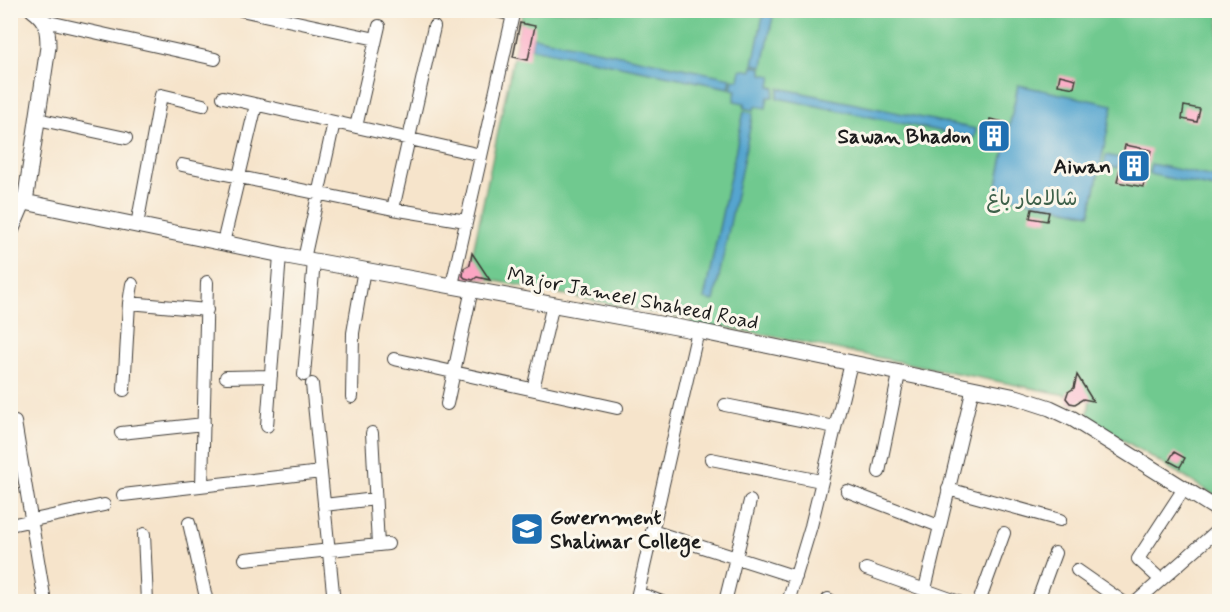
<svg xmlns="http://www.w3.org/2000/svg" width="1230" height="612" font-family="Mynerve,'Playpen Sans Arabic',sans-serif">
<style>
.green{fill:#70c98f;stroke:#467256;stroke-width:1.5}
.water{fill:#54a5cf;stroke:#386076;stroke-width:1.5}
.building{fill:#fca6c3}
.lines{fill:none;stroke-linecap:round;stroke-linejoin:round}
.minor-casing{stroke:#3d3a36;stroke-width:14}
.tertiary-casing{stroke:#3d3a36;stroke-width:17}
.minor{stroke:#fff;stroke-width:12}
.tertiary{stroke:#fff;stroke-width:15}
.labels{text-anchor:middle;stroke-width:6;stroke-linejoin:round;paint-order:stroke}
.poi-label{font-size:21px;font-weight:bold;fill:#1c1c1c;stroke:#fbf7ec;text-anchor:end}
.park-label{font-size:21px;fill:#3e614a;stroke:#fbf7ec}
.street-label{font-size:21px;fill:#1c1c1c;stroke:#fbf7ec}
</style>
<rect width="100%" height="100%" fill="#fbf7ec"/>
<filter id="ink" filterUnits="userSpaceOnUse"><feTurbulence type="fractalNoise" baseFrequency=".0167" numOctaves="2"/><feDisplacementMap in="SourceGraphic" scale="12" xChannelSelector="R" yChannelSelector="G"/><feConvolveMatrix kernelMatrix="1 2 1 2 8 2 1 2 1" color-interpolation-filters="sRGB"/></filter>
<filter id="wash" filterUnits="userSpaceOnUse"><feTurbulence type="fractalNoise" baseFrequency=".008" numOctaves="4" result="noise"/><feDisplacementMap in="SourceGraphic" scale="24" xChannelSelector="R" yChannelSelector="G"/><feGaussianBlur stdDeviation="1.35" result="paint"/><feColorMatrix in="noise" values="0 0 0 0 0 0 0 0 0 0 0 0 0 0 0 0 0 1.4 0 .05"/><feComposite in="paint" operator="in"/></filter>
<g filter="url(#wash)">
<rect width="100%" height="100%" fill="#f6e4cb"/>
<path class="green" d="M 523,11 L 1219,11 L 1219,498 L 1087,418 L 1090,400 L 1081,398 L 1075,404 L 1070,403 L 1066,395 L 720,326 L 711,332 L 696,329 L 690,320 L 476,277 L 471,281 L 465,280 L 462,275 L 463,269 L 470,266 Z"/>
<path class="water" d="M 764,11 L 774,11 L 763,66 L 753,64 Z
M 533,37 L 731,78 L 729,88 L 531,48 Z
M 753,66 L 762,68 L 762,74 L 772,76 L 770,86 L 775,88 L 773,97 L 768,97 L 766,108 L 755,106 L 754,110 L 744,108 L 745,103 L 734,101 L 736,90 L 731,89 L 733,79 L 739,80 L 741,69 L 752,71 Z
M 1018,85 L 1113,105 L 1090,214 L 995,194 Z
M 779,88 L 976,129 L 974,138 L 777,98 Z
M 744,111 L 753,113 L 714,301 L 704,299 Z
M 1106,155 L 1120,158 L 1118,168 L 1104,165 Z
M 1151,164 L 1219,178 L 1219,189 L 1149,174 Z"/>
<g id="blocks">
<path class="building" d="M 520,23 L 535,26 L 528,60 L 513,57 Z
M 1060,75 L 1076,79 L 1074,88 L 1058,85 Z
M 1184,106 L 1200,109 L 1197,122 L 1182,119 Z
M 990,119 L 1004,122 L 997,153 L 983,150 Z
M 1125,145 L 1151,150 L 1143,187 L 1117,182 Z
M 1032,209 L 1049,212 L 1047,221 L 1030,218 Z
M 472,253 L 490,280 L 477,277 L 473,280 L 465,278 L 463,276 L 464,268 L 470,265 Z
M 1077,375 L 1093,401 L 1083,399 L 1075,404 L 1070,403 L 1066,398 L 1068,392 L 1074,388 Z
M 1174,452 L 1185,458 L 1180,467 L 1169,461 Z"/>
</g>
</g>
<g filter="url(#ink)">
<use href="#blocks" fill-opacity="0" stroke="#3d3a36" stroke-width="1.5"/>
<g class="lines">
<defs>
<path id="minor" d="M 241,10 L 376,39
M 492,10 L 513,15
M 49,22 L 215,59
M 223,97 L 481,155
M 37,119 L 126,138
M 356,127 L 379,26
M 182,165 L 393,209 L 466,221
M 393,209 L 434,27
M 137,225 L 161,95 L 203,105
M 10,237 L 25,202
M 223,243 L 256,105
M 304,259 L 334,122
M 132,284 L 129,303 L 207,310
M 452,285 L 514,10
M 394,359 L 617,408
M 304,375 L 314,261
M 226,377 L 271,376
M 312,384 L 334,602
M 533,389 L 553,304
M 124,390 L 129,303
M 352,397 L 353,333 L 364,269
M 447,404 L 472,289
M 725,405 L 835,427
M 15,422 L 45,602
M 267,426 L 280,255
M 121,433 L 204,424
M 372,433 L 378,545
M 711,459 L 821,481
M 879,472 L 899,374
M 202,486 L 207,282
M 948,489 L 1060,520
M 847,491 L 939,526
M 123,495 L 321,472
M 324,505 L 375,499
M 189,523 L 207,602
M 10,525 L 104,505
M 652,531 L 796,577
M 144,534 L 147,602
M 245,559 L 388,544
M 866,569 L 959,602
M 1077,570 L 1123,602
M 1161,580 L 1138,559 L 1183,490
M 925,589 L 973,388
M 638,593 L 662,602
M 828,599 L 833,602
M 636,602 L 698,331
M 725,602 L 750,501
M 788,602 L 811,526 L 851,363
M 979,602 L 1004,533
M 1037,602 L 1055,553
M 1136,602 L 1220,528"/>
<path id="tertiary" d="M 10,199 L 287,256 L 698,331 L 1016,397 L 1050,408 L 1073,419 L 1220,511
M 25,202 L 48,47 C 48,30 47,20 33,10"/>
</defs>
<use href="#minor" class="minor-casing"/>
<use href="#tertiary" class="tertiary-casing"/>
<use href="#minor" class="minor"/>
<use href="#tertiary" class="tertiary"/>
</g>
</g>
<defs>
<symbol id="building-square" viewBox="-11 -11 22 22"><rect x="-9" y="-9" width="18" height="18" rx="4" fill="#1f6fb2" stroke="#fbf7ec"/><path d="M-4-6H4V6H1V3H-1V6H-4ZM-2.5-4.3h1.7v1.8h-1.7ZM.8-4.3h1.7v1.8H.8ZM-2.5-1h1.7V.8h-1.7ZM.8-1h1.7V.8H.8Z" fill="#fff"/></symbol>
<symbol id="university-square" viewBox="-11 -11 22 22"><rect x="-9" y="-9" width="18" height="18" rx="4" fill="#1f6fb2" stroke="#fbf7ec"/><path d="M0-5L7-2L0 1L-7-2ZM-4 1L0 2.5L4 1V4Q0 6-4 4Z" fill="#fff"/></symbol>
</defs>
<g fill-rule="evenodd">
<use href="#building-square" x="975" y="117" width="38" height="38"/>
<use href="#building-square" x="1115" y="147" width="38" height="38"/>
<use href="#university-square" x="508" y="510" width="38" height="38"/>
</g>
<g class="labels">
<g class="poi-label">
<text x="971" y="143">Sawan Bhadon</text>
<text x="1111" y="173">Aiwan</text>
<text x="550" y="524" text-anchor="start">Government<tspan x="550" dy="24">Shalimar College</tspan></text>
</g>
<g class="park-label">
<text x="1032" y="205">شالامار باغ</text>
</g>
<g class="street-label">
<text transform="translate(633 298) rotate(11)" y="7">Major Jameel Shaheed Road</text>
</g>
</g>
<rect width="1230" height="612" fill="none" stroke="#fbf7ec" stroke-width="36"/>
</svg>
